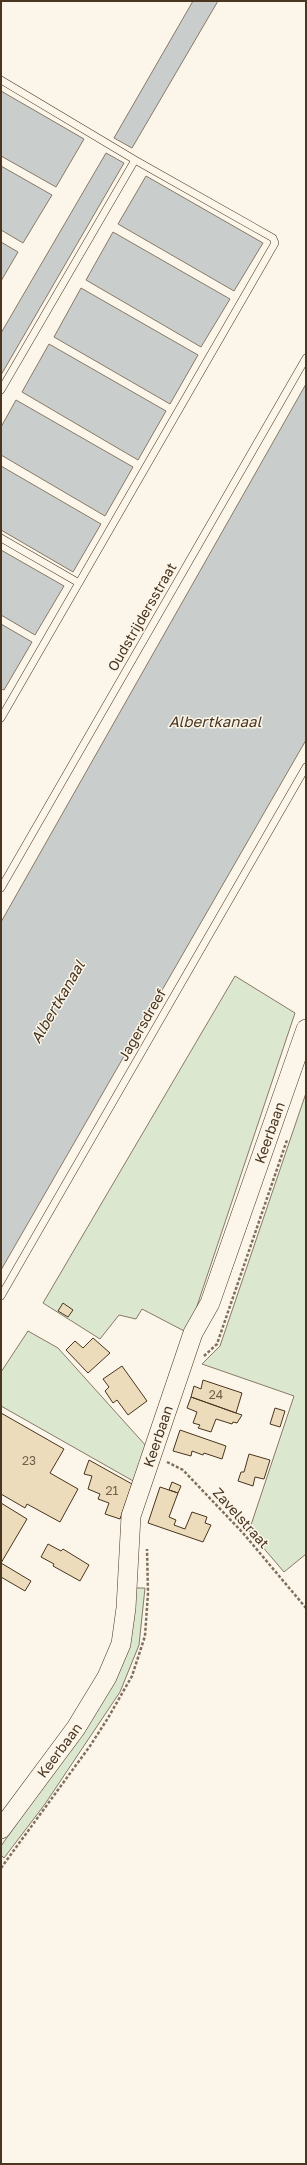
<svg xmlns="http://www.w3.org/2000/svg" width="307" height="2165" font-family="'Golos Text',sans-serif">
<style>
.green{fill:#dce7d0;stroke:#887966}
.water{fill:#c9cecd;stroke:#887966}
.building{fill:#ecdcbc;stroke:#4a3520}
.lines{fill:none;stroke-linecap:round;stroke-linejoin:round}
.lane-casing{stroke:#4a3520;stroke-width:8}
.secondary-casing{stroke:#4a3520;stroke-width:20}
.path{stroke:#7f6f5c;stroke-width:2.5;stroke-dasharray:3 2;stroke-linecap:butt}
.lane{stroke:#fbf6e9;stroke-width:7}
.secondary{stroke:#fbf6e9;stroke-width:19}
.labels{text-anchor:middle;stroke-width:3;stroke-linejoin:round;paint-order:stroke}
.number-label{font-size:12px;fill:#725f47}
.street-label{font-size:14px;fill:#4a3520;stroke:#fbf6e9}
.water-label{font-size:15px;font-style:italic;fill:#4a3520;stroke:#fbf6e9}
</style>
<rect width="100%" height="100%" fill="#fbf6e9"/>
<path class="green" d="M 235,976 L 295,1013 L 188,1333 L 142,1309 L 136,1319 L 119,1315 L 100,1339 L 43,1303 Z
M 306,1093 L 306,1554 L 284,1572 L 249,1531 L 294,1396 L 202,1364 L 220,1346 Z
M 28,1331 L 58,1348 L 147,1447 L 135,1482 L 1,1406 L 1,1372 Z
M 135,1588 L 145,1588 L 139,1645 L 120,1692 L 45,1804 L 4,1858 L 1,1855 L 1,1846 L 91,1718 Z"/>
<path class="water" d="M 193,1 L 218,1 L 132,148 L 114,138 Z
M 1,91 L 84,139 L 56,187 L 1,156 Z
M 106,153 L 124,163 L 1,375 L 1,333 Z
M 1,166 L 52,195 L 23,243 L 1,230 Z
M 146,176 L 263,243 L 234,291 L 118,224 Z
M 113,232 L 230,299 L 201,347 L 86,280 Z
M 1,242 L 18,252 L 1,281 Z
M 81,288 L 198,355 L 170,404 L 54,337 Z
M 49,344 L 166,411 L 138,460 L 22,392 Z
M 306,384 L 306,740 L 1,1270 L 1,922 Z
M 16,400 L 133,467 L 105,516 L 1,455 L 1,427 Z
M 1,466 L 101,524 L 73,572 L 1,530 Z
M 1,550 L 64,586 L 35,635 L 1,615 Z
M 1,624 L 32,642 L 4,690 L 1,689 Z"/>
<path class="building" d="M 63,1303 L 73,1310 L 68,1317 L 58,1311 Z
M 93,1338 L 110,1353 L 88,1373 L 66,1350 L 75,1341 L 83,1348 Z
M 122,1366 L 147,1401 L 128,1415 L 117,1400 L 113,1403 L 105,1391 L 109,1387 L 103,1379 Z
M 203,1380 L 242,1393 L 236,1413 L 191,1397 L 194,1386 L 201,1389 Z
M 191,1397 L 236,1413 L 242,1415 L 237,1423 L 233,1422 L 232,1424 L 216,1419 L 211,1432 L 198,1428 L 200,1425 L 193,1423 L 197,1412 L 187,1408 Z
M 275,1408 L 285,1411 L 280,1427 L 270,1424 Z
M 1,1413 L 64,1449 L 50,1473 L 78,1489 L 60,1522 L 27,1504 L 25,1508 L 1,1494 Z
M 180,1430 L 226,1446 L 222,1459 L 204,1453 L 203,1455 L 192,1451 L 191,1456 L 173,1451 Z
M 249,1454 L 270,1460 L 264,1479 L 255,1477 L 253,1486 L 238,1481 L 241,1472 L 244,1472 Z
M 89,1460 L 132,1484 L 120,1519 L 105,1514 L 109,1503 L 98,1499 L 100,1494 L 88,1489 L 92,1476 L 84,1474 Z
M 172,1482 L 181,1486 L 178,1493 L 169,1490 Z
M 160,1487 L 178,1493 L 169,1517 L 176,1520 L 174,1525 L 185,1529 L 192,1512 L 207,1517 L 205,1523 L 211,1525 L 203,1542 L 148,1523 Z
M 1,1503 L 27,1519 L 1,1563 Z
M 48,1544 L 61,1551 L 63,1549 L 89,1565 L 80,1581 L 53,1566 L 54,1564 L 41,1557 Z
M 1,1563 L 31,1581 L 25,1591 L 1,1577 Z"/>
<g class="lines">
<defs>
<path id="lane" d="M 1,80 L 135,160 L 273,238 L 275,243 L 1,718
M 1,390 L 135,160
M 1,538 L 79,583
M 1,888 L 306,358
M 1,1296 L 306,767"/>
<g id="secondary">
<path id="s1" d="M 1,1829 L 76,1728 L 107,1677 L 121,1644 L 126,1608 L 131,1516 L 193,1333 L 210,1303 L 306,1029"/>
</g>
</defs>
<use href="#lane" class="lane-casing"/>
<use href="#secondary" class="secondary-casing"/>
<path class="path" d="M 204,1356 L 217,1344 L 287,1140
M 167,1462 L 183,1470 L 243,1533 L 306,1608
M 1,1868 L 90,1746 L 108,1718 L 132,1676 L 145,1636 L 148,1593 L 147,1549"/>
<use href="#lane" class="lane"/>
<use href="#secondary" class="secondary"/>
</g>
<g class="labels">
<g class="number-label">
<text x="216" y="1399">24</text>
<text x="29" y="1465">23</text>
<text x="112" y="1495">21</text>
</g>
<g class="street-label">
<text transform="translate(142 617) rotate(-60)" y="5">Oudstrijdersstraat</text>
<text transform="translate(142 1025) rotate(-60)" y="5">Jagersdreef</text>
<text dy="5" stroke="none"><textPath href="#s1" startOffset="758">Keerbaan</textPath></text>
<text dy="5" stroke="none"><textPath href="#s1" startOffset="434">Keerbaan</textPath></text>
<text transform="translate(241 1518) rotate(48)" y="5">Zavelstraat</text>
<text dy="5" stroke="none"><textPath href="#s1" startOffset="98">Keerbaan</textPath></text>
</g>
<g class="water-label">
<text x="215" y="727">Albertkanaal</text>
<text transform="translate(58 1002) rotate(-60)" y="5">Albertkanaal</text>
</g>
</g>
<rect width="307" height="2165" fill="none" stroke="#4a3520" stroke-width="4"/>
</svg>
